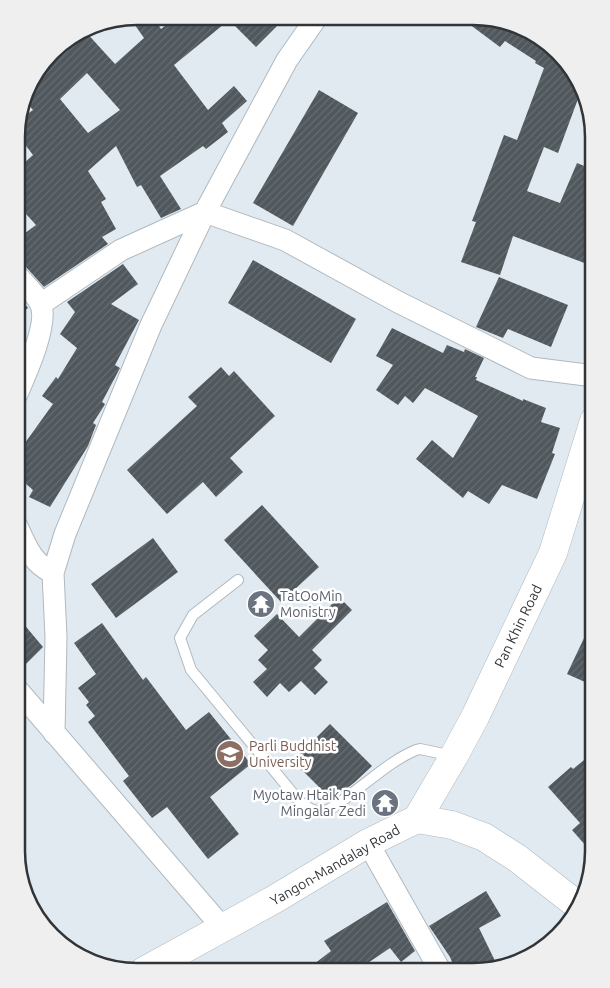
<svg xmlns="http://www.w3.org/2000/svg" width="610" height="988" font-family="Ubuntu,sans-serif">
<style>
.building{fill:url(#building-hatch);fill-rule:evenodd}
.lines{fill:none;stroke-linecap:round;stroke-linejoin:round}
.lane-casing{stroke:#b0b9bf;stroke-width:12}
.street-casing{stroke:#b0b9bf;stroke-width:23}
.primary-casing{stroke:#b0b9bf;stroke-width:29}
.lane{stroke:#fff;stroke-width:10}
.street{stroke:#fff;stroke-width:21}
.primary{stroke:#fff;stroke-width:28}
.labels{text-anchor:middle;stroke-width:5;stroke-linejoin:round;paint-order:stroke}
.worship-label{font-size:14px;fill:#5b616d;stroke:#fff;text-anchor:start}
.street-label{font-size:14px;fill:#323538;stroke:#fff}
.education-label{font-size:14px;fill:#785e54;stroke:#fff;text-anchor:start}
.rim{fill:none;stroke:#323538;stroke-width:2.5}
</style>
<defs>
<pattern id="building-hatch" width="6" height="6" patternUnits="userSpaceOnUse" patternTransform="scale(1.25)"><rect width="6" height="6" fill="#50585d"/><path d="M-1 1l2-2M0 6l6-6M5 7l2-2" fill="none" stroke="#676d71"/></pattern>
</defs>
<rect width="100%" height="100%" fill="#e1eaf1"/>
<path class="building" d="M 137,16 L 153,16 L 161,29 L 176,17 L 286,17 L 256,47 L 229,20 L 174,65 L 208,110 L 234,86 L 247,101 L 222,123 L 228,132 L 206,149 L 203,146 L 160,176 L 181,209 L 161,218 L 141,185 L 137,187 L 116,146 L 88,171 L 106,199 L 101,202 L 116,229 L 102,237 L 108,244 L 44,287 L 26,267 L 17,263 L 17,239 L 36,225 L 17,204 L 17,169 L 33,155 L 17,134 L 17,121 L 33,110 L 24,100 L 28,87 L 68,50 L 62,43 L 84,30 L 115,64 L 144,38 L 130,18 ZM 87,73 L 120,110 L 88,133 L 60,99 Z
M 461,18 L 496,19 L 547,41 L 582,88 L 558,153 L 544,147 L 527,191 L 560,203 L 577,163 L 594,170 L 594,247 L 587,264 L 513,236 L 500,275 L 461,262 L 476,222 L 472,221 L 504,135 L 517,140 L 544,68 L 535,63 L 536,61 L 505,41 L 500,47 Z
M 319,90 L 358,113 L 293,226 L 253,203 Z
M 253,260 L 356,319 L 331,363 L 228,303 Z
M 123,264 L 138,284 L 111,304 L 139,320 L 115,365 L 120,368 L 102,402 L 105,404 L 104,406 L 93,423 L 96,425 L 88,446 L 50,507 L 29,497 L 33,490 L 17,476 L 17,454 L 53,404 L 42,396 L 56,377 L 58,379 L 77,348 L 60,334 L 75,312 L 67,302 Z
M 499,277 L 568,305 L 551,347 L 508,329 L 503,338 L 476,327 Z
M 17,294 L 28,308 L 17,316 Z
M 392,328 L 443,353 L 447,345 L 464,352 L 465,349 L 484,358 L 475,377 L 477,377 L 476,380 L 523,401 L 523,399 L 546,408 L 541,422 L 560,428 L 552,453 L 555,454 L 537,499 L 502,485 L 489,504 L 468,491 L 463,498 L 416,459 L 432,440 L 453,458 L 478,416 L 425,388 L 413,403 L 405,396 L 398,405 L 376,390 L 393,365 L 376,356 Z
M 221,367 L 229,376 L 234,371 L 275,416 L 230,458 L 243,472 L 216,497 L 203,482 L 167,514 L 127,470 L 197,406 L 188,397 Z
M 262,505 L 319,567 L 281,602 L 224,540 Z
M 153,538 L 178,572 L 116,618 L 91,584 Z
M 339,597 L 352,610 L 312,650 L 322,660 L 314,668 L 328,682 L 315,695 L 301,681 L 289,692 L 280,683 L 267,697 L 253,682 L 267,669 L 258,660 L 268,650 L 254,636 L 277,614 L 299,637 Z
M 17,616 L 43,647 L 26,664 L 17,654 Z
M 594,617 L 594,686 L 567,674 Z
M 102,623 L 143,680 L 146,677 L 186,730 L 209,712 L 251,764 L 210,797 L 239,834 L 208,859 L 167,807 L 152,818 L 123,781 L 129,776 L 88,722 L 95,716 L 86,705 L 89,702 L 78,688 L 96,674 L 74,643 Z
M 330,724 L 372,766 L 355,782 L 332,800 L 293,761 Z
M 594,752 L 593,797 L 593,854 L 572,830 L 580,823 L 548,787 L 571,767 L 573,769 Z
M 486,891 L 501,916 L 479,928 L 498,967 L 473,972 L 456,972 L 450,957 L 429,926 Z
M 387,902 L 415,951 L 401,962 L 390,948 L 356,971 L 305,971 L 331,951 L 324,941 Z"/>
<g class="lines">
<defs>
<path id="lane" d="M 238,580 L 193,615 L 180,638 L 191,670 L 300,802 C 307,807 316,814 325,811 C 334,808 343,800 351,794 C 372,779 392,760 416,750 L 420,749 L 453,756"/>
<path id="street" d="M 41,304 L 121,250 L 205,212 L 285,240 L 398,302 L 531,368 L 594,376
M 17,394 C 25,376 50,321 40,303 C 35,293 24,284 17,275
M 17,526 C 26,546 32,563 53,573
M 16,688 L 222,927
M 54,733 L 56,637 L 53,573 L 65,534 L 151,325 L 205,212 L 287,60 L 317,17
M 368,843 L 441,972"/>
<path id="primary" d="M 417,819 L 454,756 L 475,717 L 553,553 L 594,421
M 144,971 L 275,899 L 368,843 L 417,819 L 452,825 L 484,837 L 517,858 L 576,904"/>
</defs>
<use href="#lane" class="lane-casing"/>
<use href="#street" class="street-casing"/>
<use href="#primary" class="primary-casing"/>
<use href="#lane" class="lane"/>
<use href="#street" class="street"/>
<use href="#primary" class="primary"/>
</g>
<defs>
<symbol id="temple-disc" viewBox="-11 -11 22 22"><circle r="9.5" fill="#6b7280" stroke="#fff"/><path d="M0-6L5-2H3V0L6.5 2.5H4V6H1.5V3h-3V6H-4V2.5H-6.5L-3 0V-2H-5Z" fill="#fff"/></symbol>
<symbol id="university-disc" viewBox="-11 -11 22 22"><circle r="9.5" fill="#8d6e63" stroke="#fff"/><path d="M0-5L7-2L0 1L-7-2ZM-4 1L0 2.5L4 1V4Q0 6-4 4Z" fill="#fff"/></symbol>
</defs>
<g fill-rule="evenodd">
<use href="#temple-disc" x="245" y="588" width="32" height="32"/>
<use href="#university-disc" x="214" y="738" width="32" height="32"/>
<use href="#temple-disc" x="369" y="787" width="32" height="32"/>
</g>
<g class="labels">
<g class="worship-label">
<text x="280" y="601">TatOoMin<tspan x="280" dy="16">Monistry</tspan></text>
<text x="366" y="800" text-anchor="end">Myotaw Htaik Pan<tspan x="366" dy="16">Mingalar Zedi</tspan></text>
</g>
<g class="street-label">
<text transform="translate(518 626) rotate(-64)" y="5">Pan Khin Road</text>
<text transform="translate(335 865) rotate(-30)" y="5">Yangon-Mandalay Road</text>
</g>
<g class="education-label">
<text x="249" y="751">Parli Buddhist<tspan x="249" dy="16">University</tspan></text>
</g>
</g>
<path d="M0 0H610V988H0ZM137 25H473A112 112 0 0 1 585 137V851A112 112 0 0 1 473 963H137A112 112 0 0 1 25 851V137A112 112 0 0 1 137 25Z" fill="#efefef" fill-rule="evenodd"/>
<path class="rim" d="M137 25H473A112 112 0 0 1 585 137V851A112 112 0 0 1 473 963H137A112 112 0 0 1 25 851V137A112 112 0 0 1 137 25Z"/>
</svg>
